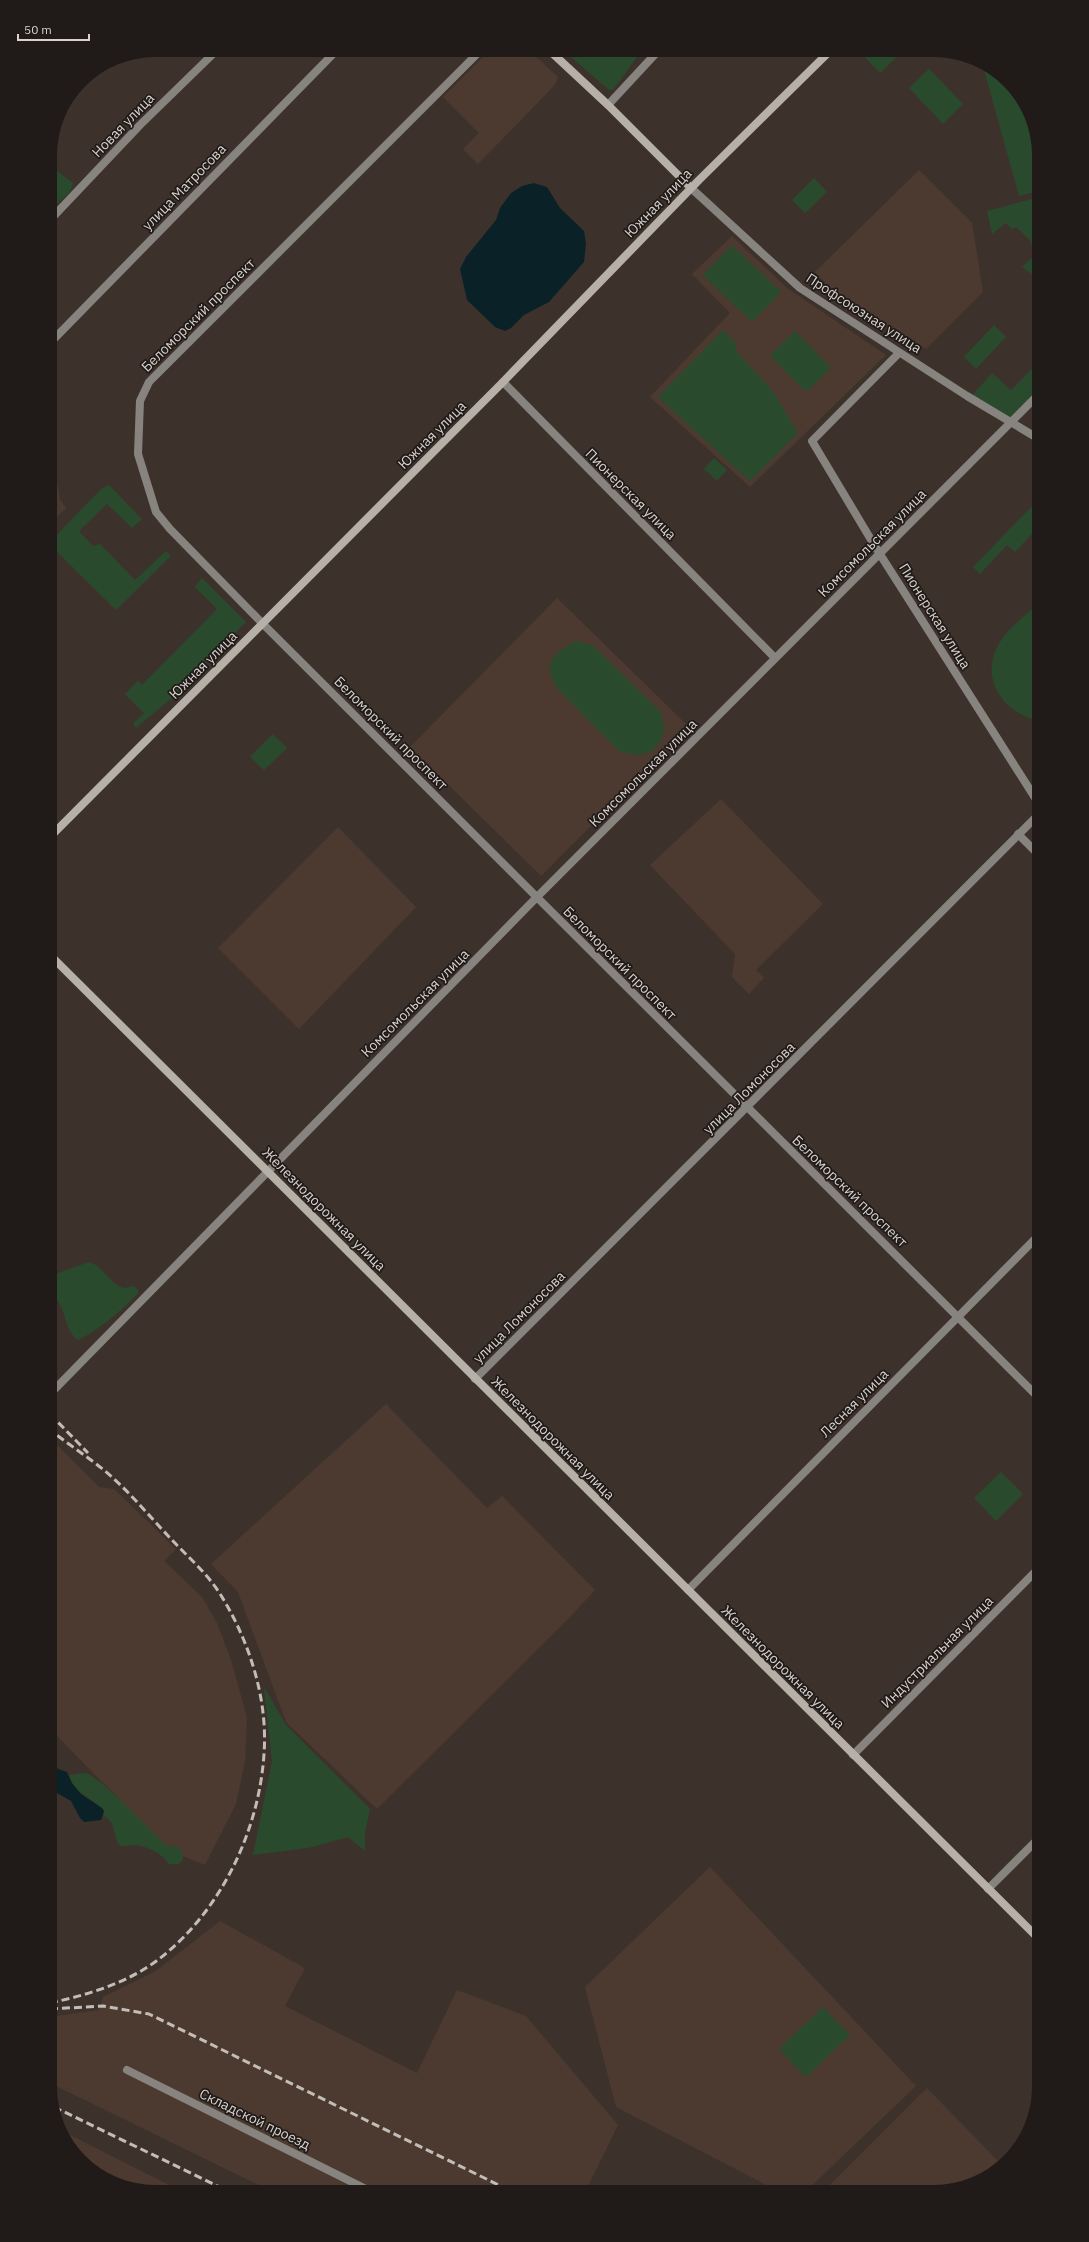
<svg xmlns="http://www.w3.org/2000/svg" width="1089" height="2242" font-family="'IBM Plex Sans',sans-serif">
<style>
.built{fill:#4c3a30}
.green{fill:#2a4a2e}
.water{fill:#0a2127}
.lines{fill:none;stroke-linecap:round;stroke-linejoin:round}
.minor{stroke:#87837e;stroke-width:8}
.tertiary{stroke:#87837e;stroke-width:8}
.secondary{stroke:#b6b0a8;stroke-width:8}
.rail{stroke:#c3bcb7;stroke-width:3;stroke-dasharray:8 4;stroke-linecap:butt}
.labels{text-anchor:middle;stroke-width:3.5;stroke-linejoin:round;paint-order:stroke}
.street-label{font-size:14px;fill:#d9d2ce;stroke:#201b18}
</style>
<rect width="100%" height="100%" fill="#3d322b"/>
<path class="built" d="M 490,50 L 529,50 L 558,77 L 555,85 L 478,164 L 463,149 L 479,133 L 443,97 Z
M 919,170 L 972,223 L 983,292 L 926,349 L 840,298 L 815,272 Z
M 732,236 L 787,288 L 886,355 L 750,487 L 650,397 L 730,313 L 692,274 Z
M 50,457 L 54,461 L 60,500 L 66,508 L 50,524 Z
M 557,598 L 689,727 L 541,876 L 410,747 Z
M 721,799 L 823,904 L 756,970 L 764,978 L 749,994 L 732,977 L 735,954 L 650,865 Z
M 338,827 L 416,907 L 299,1029 L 218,948 Z
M 386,1404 L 487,1508 L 502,1496 L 595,1590 L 570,1617 L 377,1809 L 286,1722 L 238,1592 L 211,1564 Z
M 50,1438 L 99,1487 L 114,1489 L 176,1549 L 164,1561 L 202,1597 L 217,1623 L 231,1660 L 247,1717 L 245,1761 L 236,1804 L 205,1865 L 161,1847 L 118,1807 L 121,1801 L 50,1729 Z
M 710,1867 L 916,2086 L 805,2192 L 780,2192 L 616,2107 L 585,1987 Z
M 220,1921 L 305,1968 L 285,2006 L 417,2073 L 457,1990 L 526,2016 L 618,2125 L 585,2192 L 273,2192 L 50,2083 L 50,2017 L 99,2010 L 103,1997 L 156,1971 Z
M 927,2088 L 998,2161 L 982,2178 L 974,2184 L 934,2192 L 823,2192 Z
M 60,2130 L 183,2192 L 148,2192 L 91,2171 Z"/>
<path class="green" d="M 563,50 L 642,50 L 613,90 L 608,89 Z
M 860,50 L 904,50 L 880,73 L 859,51 Z
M 983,66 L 998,71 L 1031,115 L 1039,155 L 1039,191 L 1019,196 Z
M 929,69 L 963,104 L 943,124 L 909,88 Z
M 50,169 L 57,171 L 73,183 L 70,192 L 50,210 Z
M 814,178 L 827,192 L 805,213 L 792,200 Z
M 1039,197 L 1039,279 L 1022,267 L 1035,255 L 1030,240 L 1016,227 L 1012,229 L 1006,223 L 992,234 L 987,211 Z
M 732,245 L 781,292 L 752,322 L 703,275 Z
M 994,325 L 1006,337 L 976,369 L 964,357 Z
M 723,330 L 737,344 L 735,350 L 772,390 L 798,433 L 750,481 L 658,397 Z
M 795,331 L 831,368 L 806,392 L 770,356 Z
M 1039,362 L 1039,390 L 1011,417 L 972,396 L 992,373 L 1011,390 Z
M 714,458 L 727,470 L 717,481 L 704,469 Z
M 109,485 L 142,519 L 132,528 L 107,504 L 79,531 L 93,546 L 100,544 L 135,580 L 166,551 L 171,556 L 116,610 L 50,545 L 50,542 L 102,488 Z
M 1035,503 L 1039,506 L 1039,517 L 1036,520 L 1039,526 L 1015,552 L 1007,545 L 980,574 L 973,567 Z
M 202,578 L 246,622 L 172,698 L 136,728 L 133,724 L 144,713 L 125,694 L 138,681 L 142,685 L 217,609 L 195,587 Z
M 1039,603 L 1039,721 C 1003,713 978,678 1000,642 C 1009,627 1026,615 1039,603 Z
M 575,641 L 592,645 L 660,711 L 664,727 L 661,741 L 651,752 L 637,755 L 620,752 L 557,688 L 550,674 L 551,661 L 557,653 Z
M 273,734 L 287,748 L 264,770 L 250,757 Z
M 89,1262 C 104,1266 110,1286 125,1288 C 128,1288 130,1286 134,1286 L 138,1290 L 138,1293 C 125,1308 96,1332 78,1340 C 62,1329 67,1301 50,1295 L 50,1276 Z
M 1001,1472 L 1023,1494 L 996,1521 L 974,1498 Z
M 264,1687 L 286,1725 L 370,1809 L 365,1832 L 365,1851 L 348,1837 L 308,1848 L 253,1855 L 272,1761 Z
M 85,1773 C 100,1776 151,1831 166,1845 L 178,1847 L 183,1856 L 183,1860 L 179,1864 L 169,1864 C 163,1854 146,1845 133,1845 C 127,1846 124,1847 118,1844 C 113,1832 116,1823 104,1816 L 104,1811 C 94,1797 73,1795 69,1775 Z
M 823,2007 L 850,2035 L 806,2077 L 779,2049 Z"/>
<path class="water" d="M 534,183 L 547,187 L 560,208 L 584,231 L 586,244 L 584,262 L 549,302 L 524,315 L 511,328 L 505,331 L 495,327 L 467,300 L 460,269 L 466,257 L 496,220 L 500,208 L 511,193 L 522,186 Z
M 50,1752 L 54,1752 L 54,1761 L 58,1769 L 67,1772 L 72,1783 L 81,1794 L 102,1808 L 104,1811 L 101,1820 L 84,1822 L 80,1818 L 71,1801 L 55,1792 L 51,1786 Z"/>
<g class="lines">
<path class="minor" d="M 481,50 L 149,382 L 140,401 L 138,454 L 156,512 L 170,529 L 263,624 L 1039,1398
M 608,105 L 659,50
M 691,188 L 800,288 L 967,396 L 1039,439
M 50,220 L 140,125 L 217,50
M 50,343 L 337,50
M 897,355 L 812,441 L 876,548 L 1039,804
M 503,382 L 775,658
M 1018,834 L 1039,855
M 50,1394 L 536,898 L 1039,394
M 688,1590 L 1039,1235
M 853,1755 L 1039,1568
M 988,1889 L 1039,1838
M 127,2070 L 372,2192"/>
<path class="tertiary" d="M 475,1379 L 1039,814"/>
<path class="secondary" d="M 549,50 L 608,105 L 691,188
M 50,837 L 503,382 L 699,180 L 831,50
M 50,955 L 1039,1939"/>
<path class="rail" d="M 50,1414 L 88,1453
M 50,2003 C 87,1995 128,1983 159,1959 C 221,1911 259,1831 264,1754 C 268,1700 250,1643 222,1597 C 209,1575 189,1558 172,1540 C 150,1517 129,1491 105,1471 C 88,1457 68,1444 50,1430
M 50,2009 L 103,2006 L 149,2014 L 513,2192
M 54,2107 L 230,2192"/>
</g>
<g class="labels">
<g class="street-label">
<text transform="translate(123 125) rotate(-46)" y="5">Новая улица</text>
<text transform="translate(184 187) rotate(-46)" y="5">улица Матросова</text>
<text transform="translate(658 203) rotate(-46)" y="5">Южная улица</text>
<text transform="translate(864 313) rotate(33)" y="5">Профсоюзная улица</text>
<text transform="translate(198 315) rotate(-45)" y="5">Беломорский проспект</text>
<text transform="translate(432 435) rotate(-45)" y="5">Южная улица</text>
<text transform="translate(631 494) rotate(45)" y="5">Пионерская улица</text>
<text transform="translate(872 543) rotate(-45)" y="5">Комсомольская улица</text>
<text transform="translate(935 616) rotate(58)" y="5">Пионерская улица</text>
<text transform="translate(203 665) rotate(-45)" y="5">Южная улица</text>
<text transform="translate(391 733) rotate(45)" y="5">Беломорский проспект</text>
<text transform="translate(643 773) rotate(-45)" y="5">Комсомольская улица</text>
<text transform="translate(620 963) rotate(45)" y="5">Беломорский проспект</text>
<text transform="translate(415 1003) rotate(-45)" y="5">Комсомольская улица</text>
<text transform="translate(749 1088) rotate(-45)" y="5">улица Ломоносова</text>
<text transform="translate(850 1191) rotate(44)" y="5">Беломорский проспект</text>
<text transform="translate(324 1209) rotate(45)" y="5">Железнодорожная улица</text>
<text transform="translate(519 1317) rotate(-45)" y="5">улица Ломоносова</text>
<text transform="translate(854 1403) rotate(-45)" y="5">Лесная улица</text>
<text transform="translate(553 1438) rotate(45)" y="5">Железнодорожная улица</text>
<text transform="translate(937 1652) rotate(-45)" y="5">Индустриальная улица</text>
<text transform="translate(783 1667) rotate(45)" y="5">Железнодорожная улица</text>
<text transform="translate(255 2119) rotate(26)" y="5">Складской проезд</text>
</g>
</g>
<path d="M0 0H1089V2242H0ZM155 57H934A98 98 0 0 1 1032 155V2087A98 98 0 0 1 934 2185H155A98 98 0 0 1 57 2087V155A98 98 0 0 1 155 57Z" fill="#201b18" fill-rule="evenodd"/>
<path d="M18 34v6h71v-6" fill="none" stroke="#d9d2ce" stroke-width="2"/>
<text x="24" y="34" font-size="12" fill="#d9d2ce" stroke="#201b18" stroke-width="3" paint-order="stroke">50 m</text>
</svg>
